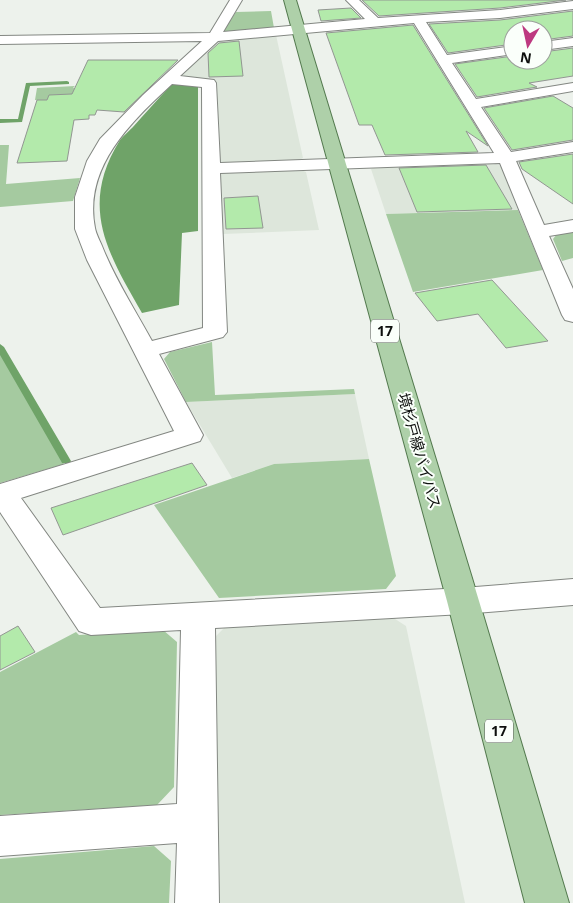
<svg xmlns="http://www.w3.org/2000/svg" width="573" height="903" font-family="'Open Sans','Noto Sans JP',sans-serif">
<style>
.built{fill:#dde6db}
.green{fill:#a5caa0}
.water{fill:#6fa368}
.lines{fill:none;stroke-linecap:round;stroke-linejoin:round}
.stream{fill:#6fa368;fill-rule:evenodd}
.building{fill:#b3eaab;stroke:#929692}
.minor-casing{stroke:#838782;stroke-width:2}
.major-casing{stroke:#53794e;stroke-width:2}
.minor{fill:#fff;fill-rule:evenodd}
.major{fill:#aed0a9;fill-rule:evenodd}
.labels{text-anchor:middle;stroke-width:4;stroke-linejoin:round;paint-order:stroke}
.shield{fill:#fafffa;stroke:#555855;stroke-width:1}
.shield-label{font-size:14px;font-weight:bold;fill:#0e100e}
.street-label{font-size:15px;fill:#0e100e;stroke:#fafffa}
</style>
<rect width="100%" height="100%" fill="#edf2ec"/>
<path class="built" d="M 276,35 L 303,158 L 297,161 L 226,163 L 219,161 L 216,81 L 183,78 L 180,75 L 217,39 Z
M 493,163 L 501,166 L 518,210 L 386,214 L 371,169 L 376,167 Z
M 299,169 L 306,172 L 319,230 L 223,234 L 220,174 L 227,171 Z
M 355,394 L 369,459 L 274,464 L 232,478 L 186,402 Z
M 392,617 L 406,626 L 465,903 L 217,903 L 212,640 L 225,627 Z"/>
<path class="green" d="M 271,11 L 274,28 L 228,33 L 223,31 L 236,12 Z
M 75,86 L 73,88 L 106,91 L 101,94 L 50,95 L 47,100 L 35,100 L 37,88 Z
M 0,145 L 9,145 L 6,184 L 80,178 L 73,201 L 0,207 Z
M 518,210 L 543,270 L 413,292 L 386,214 Z
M 573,231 L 573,258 L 562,261 L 553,239 L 557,234 Z
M 212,342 L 215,395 L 354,389 L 355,394 L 186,402 L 164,359 L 170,352 Z
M 0,352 L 64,464 L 0,483 Z
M 369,459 L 396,576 L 386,589 L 219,598 L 154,505 L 274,464 Z
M 163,630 L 177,642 L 174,787 L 157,805 L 0,815 L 0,672 L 76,632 L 79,635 Z
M 154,846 L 171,861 L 169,903 L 0,903 L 0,859 Z"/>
<path class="water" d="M 172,84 L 198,87 L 198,231 L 182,233 L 179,305 L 142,313 C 107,252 79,206 120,140 C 124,135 129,131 133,127 C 146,112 159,98 172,84 Z"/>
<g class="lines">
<path class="stream" d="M 67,81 L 69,82 L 69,84 L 30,86 L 22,122 L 0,123 L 0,119 L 18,119 L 26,83 Z
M 0,344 L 4,347 L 71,461 L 70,463 L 62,463 L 61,461 L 0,355 Z"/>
</g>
<path class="building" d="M 362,0 L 566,0 L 500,8 L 379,16 Z
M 351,8 L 361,18 L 321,21 L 318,10 Z
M 573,11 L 573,36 L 543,40 L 543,30 L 513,30 L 513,44 L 448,53 L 429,24 L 500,20 Z
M 413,25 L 488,146 L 466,131 L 478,152 L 385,155 L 372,125 L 359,125 L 326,33 Z
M 239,41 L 243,76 L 209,77 L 208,53 L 219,43 Z
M 573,48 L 573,76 L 529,83 L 537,87 L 477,97 L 455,64 L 513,56 L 513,60 L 543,60 L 543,52 Z
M 88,60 L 178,60 L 124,112 L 97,110 L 95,115 L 89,115 L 89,119 L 74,120 L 67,161 L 17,163 L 37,100 L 47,100 L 49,95 L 72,94 Z
M 553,96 L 573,108 L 573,140 L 512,150 L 484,108 Z
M 573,154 L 573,204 L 522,169 L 519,162 Z
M 486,165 L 512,209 L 417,212 L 399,168 Z
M 258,196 L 263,228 L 226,229 L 224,198 Z
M 492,280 L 548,341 L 506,348 L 478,314 L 437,321 L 415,293 Z
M 192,463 L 207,485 L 63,535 L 51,508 Z
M 18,626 L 35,652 L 0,670 L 0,636 Z"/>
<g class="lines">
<defs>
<path id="minor" d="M 230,0 L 242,0 L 223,32 L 365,19 L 346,0 L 359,0 L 378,18 L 500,10 L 573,1 L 573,9 L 500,18 L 426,22 L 447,55 L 513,46 L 513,54 L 452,63 L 476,99 L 573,83 L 573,91 L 481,107 L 511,152 L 573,142 L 573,152 L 516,161 L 544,225 L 573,220 L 573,232 L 549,236 L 573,289 L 573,322 L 565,320 L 562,315 L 500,163 L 220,173 L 227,332 L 223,337 L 159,354 L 203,435 L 200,441 L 21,498 L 100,608 L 463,588 L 573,579 L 573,605 L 463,614 L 215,628 L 219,903 L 175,903 L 177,843 L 0,856 L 0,816 L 177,804 L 181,630 L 91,635 L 79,631 L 0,512 L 0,484 L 174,431 L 87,260 L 75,229 L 75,197 L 87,161 L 100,139 L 143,95 L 202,41 L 0,44 L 0,36 L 210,33 ZM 414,23 L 494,153 L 220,163 L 216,83 L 214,80 L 180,76 L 218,41 ZM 172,84 L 202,87 L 203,328 L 152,341 C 135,310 115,279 102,246 C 100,241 96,234 95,228 C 83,167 131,122 172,84 Z
M 573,38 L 573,46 L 543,50 L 543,42 Z"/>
<path id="major" d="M 284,0 L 296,0 L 479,601 L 569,903 L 525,903 L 447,601 Z"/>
</defs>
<use href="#minor" class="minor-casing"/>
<use href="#major" class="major-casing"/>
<use href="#minor" class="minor"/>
<use href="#major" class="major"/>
</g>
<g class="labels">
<g class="shield">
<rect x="371" y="319.5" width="28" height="23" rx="4"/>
<rect x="485" y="719.5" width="28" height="23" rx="4"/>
</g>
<g class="shield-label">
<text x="385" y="336">17</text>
<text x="499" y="736">17</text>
</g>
<g class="street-label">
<text transform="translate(419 451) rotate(74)" y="5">境杉戸線バイパス</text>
</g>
</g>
<g transform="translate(528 45) rotate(189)"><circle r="24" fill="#fafffa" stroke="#9c9f9c"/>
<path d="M0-4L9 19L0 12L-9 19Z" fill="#bd3980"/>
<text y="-8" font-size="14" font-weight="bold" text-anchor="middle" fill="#0e100e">N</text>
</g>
</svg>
